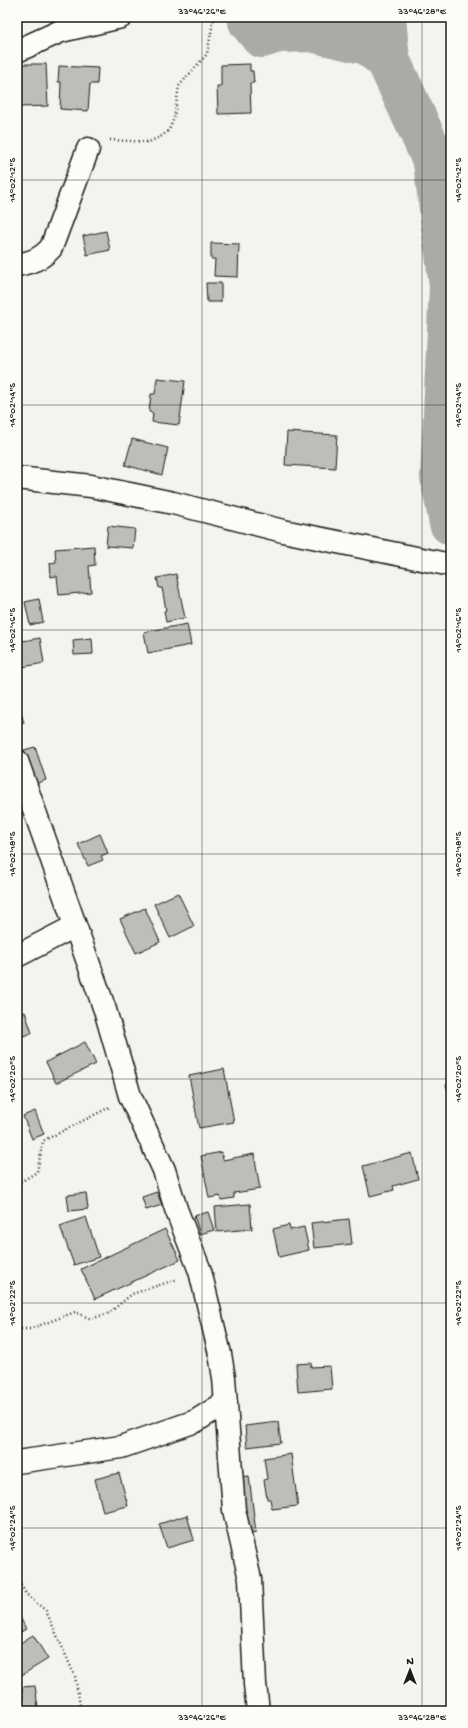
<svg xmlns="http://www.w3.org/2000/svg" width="468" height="1728" font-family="'Gochi Hand',sans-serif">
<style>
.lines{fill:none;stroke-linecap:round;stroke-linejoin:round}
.river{stroke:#abaaa6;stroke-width:44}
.building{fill:#bebdba;stroke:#1c1c1c}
.minor-casing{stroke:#1c1c1c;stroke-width:25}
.path{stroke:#1c1c1c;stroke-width:2.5;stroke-dasharray:1 3;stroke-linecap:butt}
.minor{stroke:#fdfcf7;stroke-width:22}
.ticks{fill:none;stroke:#1c1c1c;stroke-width:1;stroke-opacity:0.45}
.neatline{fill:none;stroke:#1c1c1c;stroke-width:1.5}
.ticks-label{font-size:10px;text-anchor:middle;fill:#1c1c1c}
</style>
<rect width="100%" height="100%" fill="#f4f3ee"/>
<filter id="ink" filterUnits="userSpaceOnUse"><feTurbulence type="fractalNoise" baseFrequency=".025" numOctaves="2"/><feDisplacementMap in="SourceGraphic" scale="8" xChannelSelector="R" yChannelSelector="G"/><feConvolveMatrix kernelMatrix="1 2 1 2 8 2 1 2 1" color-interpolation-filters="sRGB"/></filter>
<g filter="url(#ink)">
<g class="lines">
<path class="river" d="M 251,17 L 250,21 L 262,36 L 278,31 L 311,30 L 368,43 L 388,60
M 384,17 L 388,60 L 435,162 L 451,286 L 442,477 L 451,523"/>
</g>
<path class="building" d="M 19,64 L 46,64 L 48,106 L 20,107 Z
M 250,64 L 250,71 L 253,71 L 254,83 L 250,83 L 251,113 L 218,114 L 217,86 L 221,86 L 221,65 Z
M 59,66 L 98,68 L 97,84 L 90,84 L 88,111 L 60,109 L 61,82 L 58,82 Z
M 106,231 L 110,250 L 87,255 L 83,236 Z
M 17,237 L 24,257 L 17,259 Z
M 211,243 L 239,244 L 238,277 L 214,276 L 215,259 L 211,259 Z
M 206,283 L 221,283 L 221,302 L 207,302 Z
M 157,378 L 185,381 L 179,425 L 152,422 L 153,413 L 149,412 L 151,394 L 155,394 Z
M 287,432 L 337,435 L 335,468 L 285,465 Z
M 132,439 L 168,448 L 162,475 L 125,465 Z
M 108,526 L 135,529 L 133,548 L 106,546 Z
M 94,546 L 95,565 L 89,566 L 91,592 L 59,595 L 57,576 L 51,577 L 50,563 L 56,562 L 55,549 Z
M 176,574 L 185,618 L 166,622 L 164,611 L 166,610 L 162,588 L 159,588 L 157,578 Z
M 39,599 L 43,622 L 30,625 L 25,602 Z
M 187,624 L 191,645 L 148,653 L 144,632 Z
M 40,638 L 44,663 L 17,668 L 17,642 Z
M 92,638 L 93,654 L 74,655 L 73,640 Z
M 17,698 L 24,723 L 17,725 Z
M 35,747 L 46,780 L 35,784 L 24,750 Z
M 100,834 L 108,853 L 101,856 L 103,860 L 88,866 L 78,844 Z
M 178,893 L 194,926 L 170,938 L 154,904 Z
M 145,908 L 160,942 L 136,953 L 120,919 Z
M 25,1012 L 32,1033 L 17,1038 L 17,1013 L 18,1015 Z
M 85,1042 L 96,1064 L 56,1083 L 46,1062 Z
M 224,1069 L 234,1122 L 199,1128 L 189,1076 Z
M 451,1083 L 451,1099 L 446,1085 Z
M 35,1111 L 44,1134 L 32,1139 L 23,1116 Z
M 222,1152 L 223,1160 L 254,1154 L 260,1189 L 234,1193 L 234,1198 L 221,1200 L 220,1196 L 209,1198 L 201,1156 Z
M 412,1153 L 418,1179 L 393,1186 L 394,1190 L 370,1196 L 363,1166 Z
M 157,1192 L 162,1205 L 146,1210 L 142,1197 Z
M 86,1193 L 88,1209 L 69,1211 L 67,1195 Z
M 250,1204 L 252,1229 L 217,1232 L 215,1207 Z
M 208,1212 L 214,1230 L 200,1234 L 194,1216 Z
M 86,1217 L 99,1257 L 74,1265 L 60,1226 Z
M 349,1219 L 352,1244 L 314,1248 L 311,1223 Z
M 289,1225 L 290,1230 L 304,1227 L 309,1250 L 279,1257 L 273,1229 Z
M 165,1229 L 180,1260 L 95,1299 L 81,1269 Z
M 311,1363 L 311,1367 L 330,1366 L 332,1389 L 298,1392 L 296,1364 Z
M 278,1422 L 281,1443 L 247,1447 L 245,1426 Z
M 291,1454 L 298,1506 L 272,1509 L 270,1499 L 267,1499 L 264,1480 L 267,1479 L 264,1458 Z
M 119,1473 L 128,1506 L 103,1512 L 95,1479 Z
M 249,1476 L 256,1533 L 245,1535 L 237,1477 Z
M 187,1515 L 194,1540 L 167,1548 L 159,1524 Z
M 17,1611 L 26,1629 L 17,1634 Z
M 33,1635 L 48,1659 L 17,1678 L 17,1645 Z
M 35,1686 L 38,1707 L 24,1709 L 22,1687 Z"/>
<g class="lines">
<defs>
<path id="minor" d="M 17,51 L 61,31 L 121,17
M 17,265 C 32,262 41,259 51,248 L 88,149
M 17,478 L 91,486 L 173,503 L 283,531 L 451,565
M 17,761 L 105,1010 L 130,1096 L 164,1170 L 176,1209 L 200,1271 L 220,1354 L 224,1378 L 234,1510 L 250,1579 L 255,1684 L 258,1711
M 17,956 L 75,926
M 17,1462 L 121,1447 L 196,1421 L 226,1402"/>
</defs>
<use href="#minor" class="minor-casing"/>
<path class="path" d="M 110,140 L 149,142 L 162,136 L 169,130 L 174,118 L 179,86 L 207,54 L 214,17
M 17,1184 L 37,1172 L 43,1141 L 110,1107
M 17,1329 L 30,1329 L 75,1312 L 91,1319 L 109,1313 L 132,1294 L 178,1279
M 17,1578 L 26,1594 L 46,1611 L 75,1676 L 81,1711"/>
<use href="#minor" class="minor"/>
</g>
</g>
<path class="ticks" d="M 202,17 L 202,1711M 422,17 L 422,1711M 17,180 L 451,180M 17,405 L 451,405M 17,630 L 451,630M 17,854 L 451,854M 17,1079 L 451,1079M 17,1303 L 451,1303M 17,1528 L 451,1528"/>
<rect width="468" height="1728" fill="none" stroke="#fdfcf7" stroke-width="44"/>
<g transform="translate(410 1670)" stroke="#fdfcf7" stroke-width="3" paint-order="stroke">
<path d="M0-3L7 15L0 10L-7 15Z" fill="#1c1c1c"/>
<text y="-6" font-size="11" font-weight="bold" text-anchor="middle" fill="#1c1c1c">N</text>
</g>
<rect x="22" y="22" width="424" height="1684" class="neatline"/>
<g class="ticks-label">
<text x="202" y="14">33°46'26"E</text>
<text x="422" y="14">33°46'28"E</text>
<text transform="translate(11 180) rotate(-90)" y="4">14°02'12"S</text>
<text transform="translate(457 180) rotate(-90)" y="4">14°02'12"S</text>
<text transform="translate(11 405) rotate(-90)" y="4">14°02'14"S</text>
<text transform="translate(457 405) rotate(-90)" y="4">14°02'14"S</text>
<text transform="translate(11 630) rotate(-90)" y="4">14°02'16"S</text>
<text transform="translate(457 630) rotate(-90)" y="4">14°02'16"S</text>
<text transform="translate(11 854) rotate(-90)" y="4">14°02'18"S</text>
<text transform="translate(457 854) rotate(-90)" y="4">14°02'18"S</text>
<text transform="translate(11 1079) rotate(-90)" y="4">14°02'20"S</text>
<text transform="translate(457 1079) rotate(-90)" y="4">14°02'20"S</text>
<text transform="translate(11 1303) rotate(-90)" y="4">14°02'22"S</text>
<text transform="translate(457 1303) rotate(-90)" y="4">14°02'22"S</text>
<text transform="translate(11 1528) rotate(-90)" y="4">14°02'24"S</text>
<text transform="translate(457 1528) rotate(-90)" y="4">14°02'24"S</text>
<text x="202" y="1720">33°46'26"E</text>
<text x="422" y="1720">33°46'28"E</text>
</g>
</svg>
